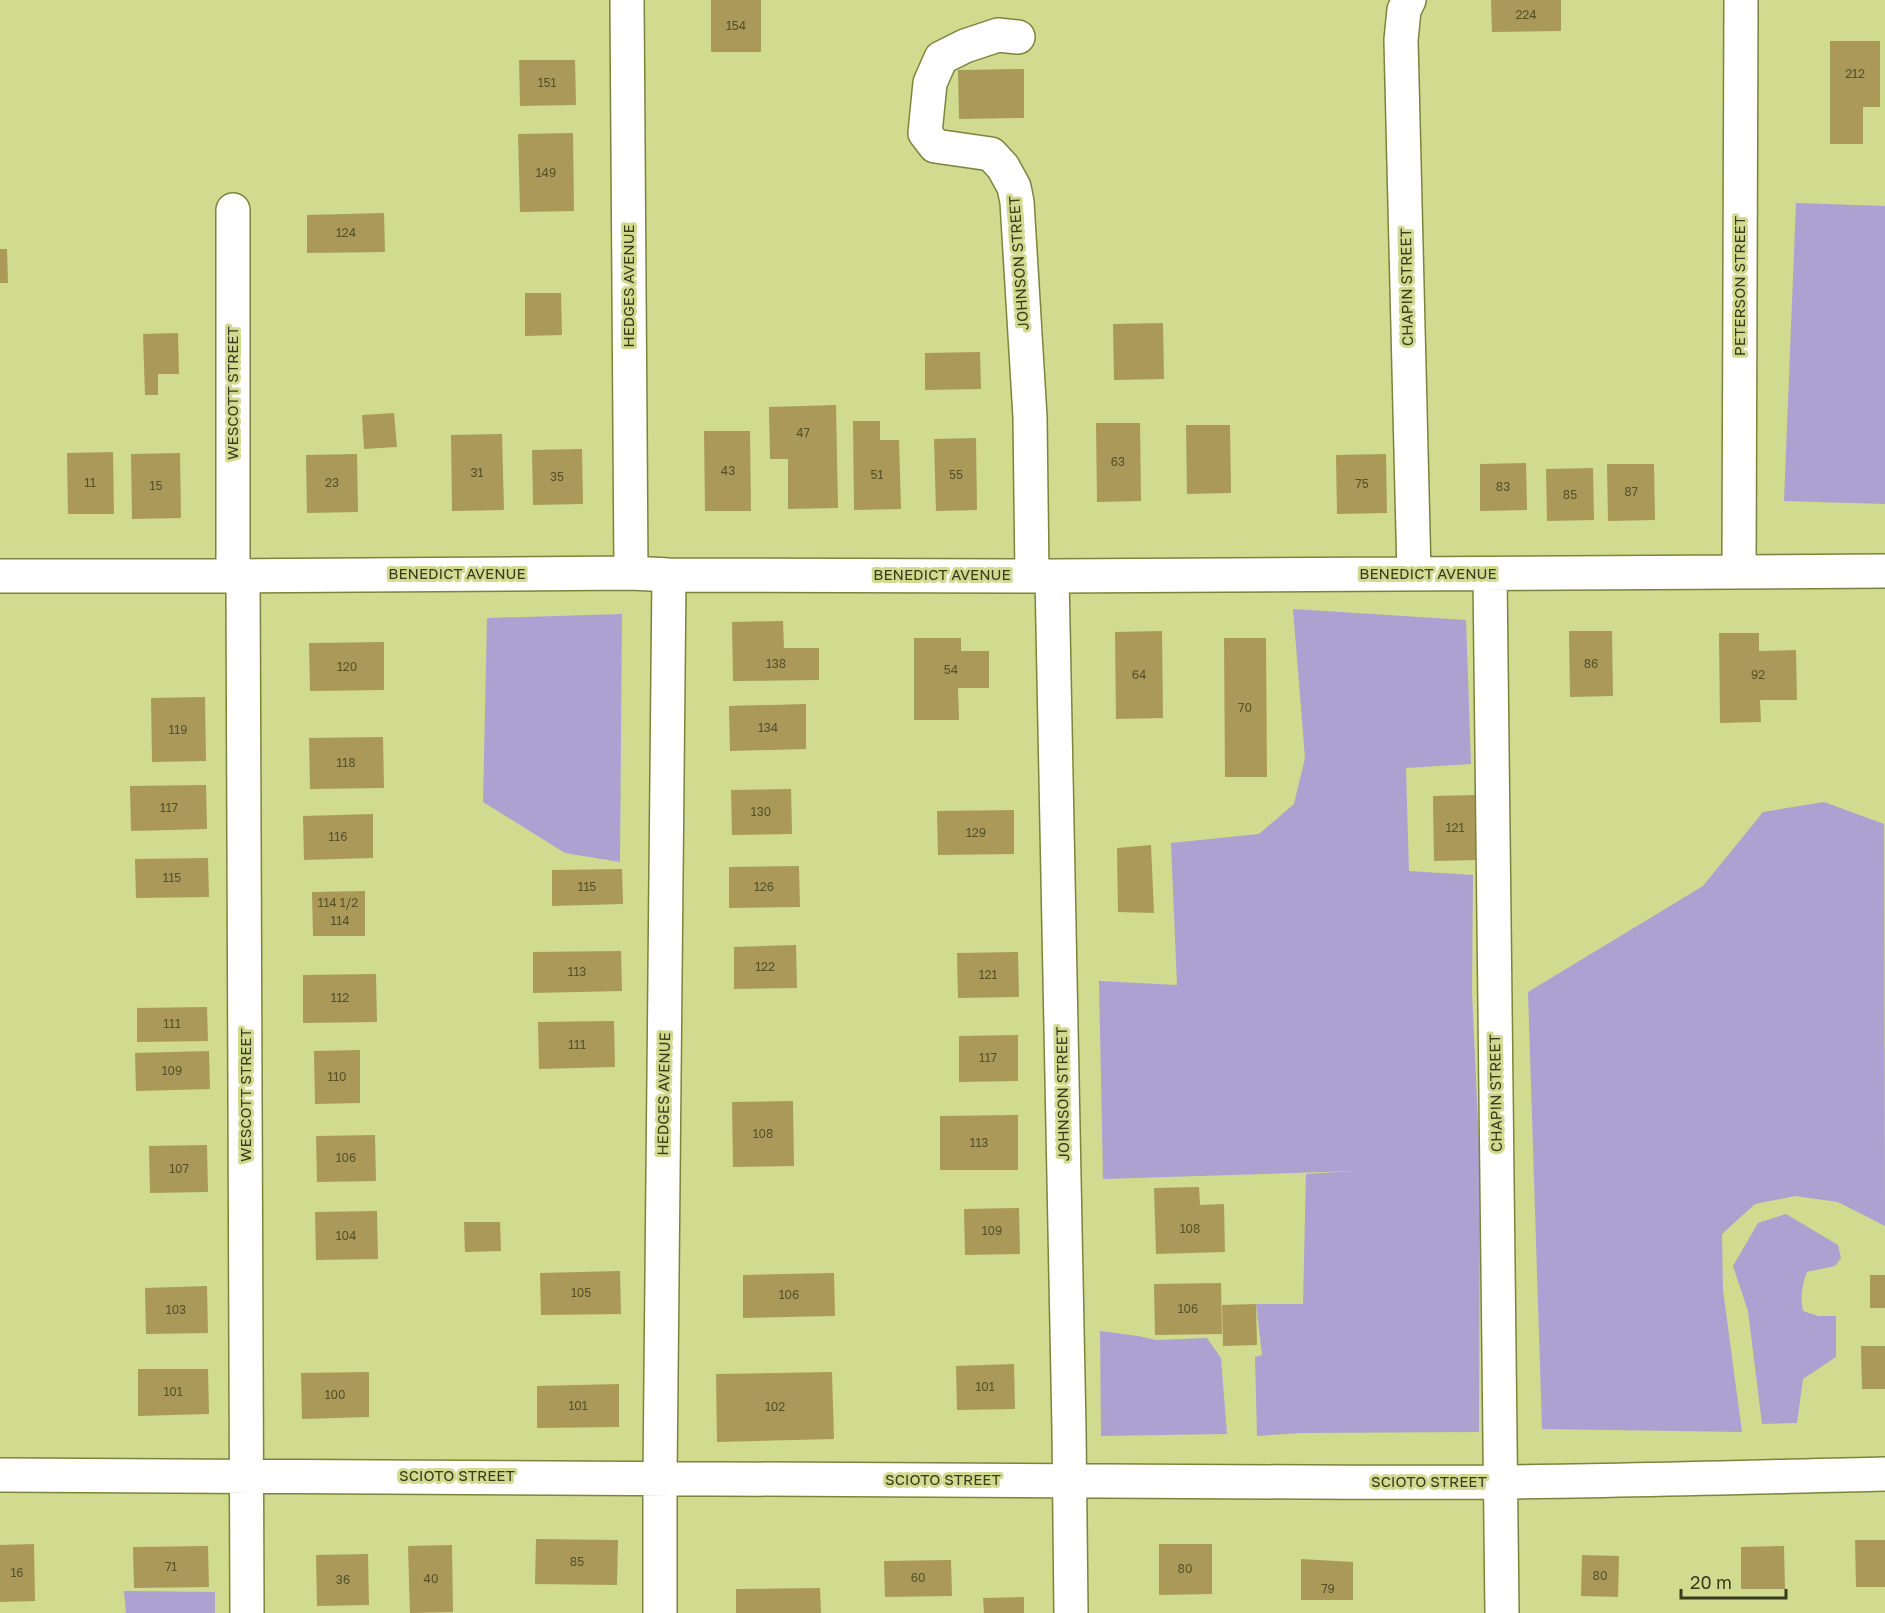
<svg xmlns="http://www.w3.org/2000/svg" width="1885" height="1613" font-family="'Golos Text',sans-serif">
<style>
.green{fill:#aca1d0}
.building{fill:#aa9958}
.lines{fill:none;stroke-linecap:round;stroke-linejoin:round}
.minor-casing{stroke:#7b843b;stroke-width:36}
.minor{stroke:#fff;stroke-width:33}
.labels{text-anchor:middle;stroke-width:6;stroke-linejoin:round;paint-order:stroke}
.number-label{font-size:12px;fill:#54522b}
.street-label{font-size:15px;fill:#373b1c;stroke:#d0db90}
</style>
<rect width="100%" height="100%" fill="#d0db90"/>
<path class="green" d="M 1796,203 L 1885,206 L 1885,504 L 1784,501 Z
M 1293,609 L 1466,620 L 1471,764 L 1406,768 L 1409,871 L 1473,875 L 1472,992 L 1480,1166 L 1479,1432 L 1301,1433 L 1257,1436 L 1255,1357 L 1262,1355 L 1256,1304 L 1303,1304 L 1306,1174 L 1355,1171 L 1103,1179 L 1099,981 L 1177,985 L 1171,843 L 1259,834 L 1294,804 L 1305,758 Z
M 622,614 L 620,862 L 565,853 L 483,802 L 487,618 Z
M 1824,802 L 1884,824 L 1885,1226 L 1838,1202 L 1795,1196 L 1755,1204 L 1722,1234 L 1723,1290 L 1742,1432 L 1542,1429 L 1528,992 L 1703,886 L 1763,812 Z
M 1786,1214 L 1838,1245 L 1841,1258 L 1835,1266 L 1807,1272 C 1802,1285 1800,1297 1803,1311 L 1818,1316 L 1836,1316 L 1836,1357 L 1803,1379 L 1797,1423 L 1762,1424 L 1748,1311 L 1733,1266 L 1758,1223 Z
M 1100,1331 L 1138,1336 L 1156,1340 L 1207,1338 L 1221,1358 L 1227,1434 L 1101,1436 Z
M 124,1591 L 215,1592 L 215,1613 L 126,1613 Z"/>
<path class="building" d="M 711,0 L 761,0 L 761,52 L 711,52 Z
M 1491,0 L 1561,0 L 1561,31 L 1492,32 Z
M 1830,41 L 1880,41 L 1880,107 L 1863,107 L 1863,144 L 1830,144 Z
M 519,60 L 575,60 L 576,105 L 520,106 Z
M 1024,69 L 1024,118 L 959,119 L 958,70 Z
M 573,133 L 574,211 L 520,212 L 518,134 Z
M 384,213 L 385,252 L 307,253 L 307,215 Z
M 0,249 L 7,249 L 8,283 L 0,283 Z
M 525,293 L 561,293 L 562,335 L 525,336 Z
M 1163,323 L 1164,379 L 1114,380 L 1113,324 Z
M 178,333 L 179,374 L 158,374 L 158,395 L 145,395 L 143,334 Z
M 980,352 L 981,389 L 925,390 L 925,353 Z
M 836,405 L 838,508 L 788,509 L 788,459 L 770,459 L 769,407 Z
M 394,413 L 397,447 L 364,449 L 362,415 Z
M 853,421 L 880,421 L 880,440 L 899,440 L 901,509 L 854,510 Z
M 1096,423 L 1140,423 L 1141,501 L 1097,502 Z
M 1186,425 L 1230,425 L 1231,493 L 1187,494 Z
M 704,431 L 750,431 L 751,511 L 705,511 Z
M 502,434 L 504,510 L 452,511 L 451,435 Z
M 976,438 L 977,510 L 936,511 L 934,439 Z
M 582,449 L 583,504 L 533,505 L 532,450 Z
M 113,452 L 114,514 L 68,514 L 67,453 Z
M 180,453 L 181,518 L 132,519 L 131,454 Z
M 357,454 L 358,512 L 307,513 L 306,455 Z
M 1386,454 L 1387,513 L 1337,514 L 1336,455 Z
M 1526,463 L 1527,510 L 1480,511 L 1480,464 Z
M 1607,464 L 1654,464 L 1655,520 L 1608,521 Z
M 1593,468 L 1594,520 L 1547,521 L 1546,469 Z
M 783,621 L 784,648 L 819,648 L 819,680 L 733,681 L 732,622 Z
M 1162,631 L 1163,718 L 1116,719 L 1115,632 Z
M 1569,631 L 1612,631 L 1613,696 L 1570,697 Z
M 1719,633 L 1759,633 L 1759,651 L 1796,650 L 1797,700 L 1760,700 L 1761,722 L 1720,723 Z
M 914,638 L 961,638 L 961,651 L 989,651 L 989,688 L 958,688 L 959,720 L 914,720 Z
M 1224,638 L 1266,638 L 1267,777 L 1225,777 Z
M 384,642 L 384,690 L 310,691 L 309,643 Z
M 205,697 L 206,761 L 152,762 L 151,698 Z
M 806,704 L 806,749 L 730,751 L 729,706 Z
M 383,737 L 384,788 L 310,789 L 309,738 Z
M 206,785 L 207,829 L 131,831 L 130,786 Z
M 791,789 L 792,834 L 732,835 L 731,790 Z
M 1475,795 L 1476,860 L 1434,861 L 1433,796 Z
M 1014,810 L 1014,854 L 938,855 L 937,811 Z
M 373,814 L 373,858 L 304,860 L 303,816 Z
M 1151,845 L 1154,913 L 1118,912 L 1117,848 Z
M 208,858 L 209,897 L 136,898 L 135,859 Z
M 799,866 L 800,907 L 729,908 L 729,867 Z
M 622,869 L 623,904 L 552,906 L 552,870 Z
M 365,891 L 365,936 L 313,936 L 312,892 Z
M 796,945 L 797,988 L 734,989 L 734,947 Z
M 621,951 L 622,991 L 533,993 L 533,952 Z
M 1018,952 L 1019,997 L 958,998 L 957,953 Z
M 376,974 L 377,1022 L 303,1023 L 303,975 Z
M 207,1007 L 208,1041 L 137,1042 L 137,1008 Z
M 614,1021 L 615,1067 L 539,1069 L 538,1022 Z
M 1018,1035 L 1018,1081 L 959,1082 L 959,1036 Z
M 360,1050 L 360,1103 L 315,1104 L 314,1051 Z
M 209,1051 L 210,1089 L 136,1091 L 135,1053 Z
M 793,1101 L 794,1166 L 733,1167 L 732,1102 Z
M 1018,1115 L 1018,1170 L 940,1170 L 940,1116 Z
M 375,1135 L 376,1181 L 317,1182 L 316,1136 Z
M 207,1145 L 208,1192 L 150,1193 L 149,1146 Z
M 1199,1187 L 1200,1205 L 1224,1204 L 1225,1252 L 1156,1254 L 1154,1188 Z
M 1019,1208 L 1020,1254 L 965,1255 L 964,1209 Z
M 377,1211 L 378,1259 L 316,1260 L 315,1212 Z
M 464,1222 L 500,1222 L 501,1251 L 465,1252 Z
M 620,1271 L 621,1314 L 541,1315 L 540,1273 Z
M 834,1273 L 835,1316 L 743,1318 L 743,1275 Z
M 1870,1275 L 1885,1275 L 1885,1308 L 1870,1308 Z
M 1221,1283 L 1222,1334 L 1155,1335 L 1154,1284 Z
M 207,1286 L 208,1333 L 146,1334 L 145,1288 Z
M 1256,1304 L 1257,1345 L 1223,1346 L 1222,1305 Z
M 1861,1346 L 1885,1346 L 1885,1389 L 1862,1389 Z
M 1014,1364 L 1015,1409 L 957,1410 L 956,1366 Z
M 138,1369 L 208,1369 L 209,1414 L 138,1416 Z
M 369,1372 L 369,1417 L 302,1419 L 301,1373 Z
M 832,1372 L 834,1439 L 717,1442 L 716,1374 Z
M 619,1384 L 619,1427 L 537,1428 L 537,1386 Z
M 536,1539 L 618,1540 L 617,1585 L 535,1584 Z
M 1855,1540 L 1885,1540 L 1885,1587 L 1856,1587 Z
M 34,1544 L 35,1601 L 0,1602 L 0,1545 Z
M 1159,1544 L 1212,1544 L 1212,1594 L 1159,1595 Z
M 452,1545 L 453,1612 L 410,1613 L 408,1546 Z
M 208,1546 L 209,1587 L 134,1588 L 133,1547 Z
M 1784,1546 L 1785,1589 L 1741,1589 L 1741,1547 Z
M 368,1554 L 369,1605 L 317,1606 L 316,1555 Z
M 1582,1555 L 1619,1556 L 1618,1597 L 1581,1596 Z
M 1301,1559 L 1353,1562 L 1353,1600 L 1301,1600 Z
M 951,1560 L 952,1596 L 885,1597 L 884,1561 Z
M 820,1588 L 821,1613 L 736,1613 L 736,1589 Z
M 1024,1597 L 1024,1613 L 984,1613 L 983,1598 Z"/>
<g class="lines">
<defs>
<path id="minor" d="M 627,0 L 631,573
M 1409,0 L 1404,10 L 1401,40 L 1414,574
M 1018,37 L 998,35 L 965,46 L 941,58 L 930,83 L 925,133 L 935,146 L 991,154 L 1003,167 L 1014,187 L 1017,202 L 1030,417 L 1032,576
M 1739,572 L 1741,0
M 1490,574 L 1502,1613
M 0,576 L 233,576 L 631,573 L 669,575 L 1052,576 L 1885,571
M 233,576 L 233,210
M 243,576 L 247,1613
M 1052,576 L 1069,1429 L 1071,1613
M 0,1475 C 499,1475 998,1484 1497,1482 C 1626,1481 1756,1477 1885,1474
M 660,1613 L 660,1478 L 669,575"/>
</defs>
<use href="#minor" class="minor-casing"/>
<use href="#minor" class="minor"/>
</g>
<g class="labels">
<g class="number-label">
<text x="1526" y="19">224</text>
<text x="736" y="30">154</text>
<text x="1855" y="78">212</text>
<text x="547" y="87">151</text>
<text x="546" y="177">149</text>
<text x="346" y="237">124</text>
<text x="803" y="437">47</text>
<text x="1118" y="466">63</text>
<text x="728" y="475">43</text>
<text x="477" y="477">31</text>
<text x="877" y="479">51</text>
<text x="956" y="479">55</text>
<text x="557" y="481">35</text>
<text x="90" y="487">11</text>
<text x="332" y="487">23</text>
<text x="1362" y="488">75</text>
<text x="156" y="490">15</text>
<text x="1503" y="491">83</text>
<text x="1631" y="496">87</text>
<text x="1570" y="499">85</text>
<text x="776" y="668">138</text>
<text x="1591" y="668">86</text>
<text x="347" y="671">120</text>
<text x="951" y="674">54</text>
<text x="1139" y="679">64</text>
<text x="1758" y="679">92</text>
<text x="1245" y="712">70</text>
<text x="768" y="732">134</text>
<text x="178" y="734">119</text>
<text x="346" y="767">118</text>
<text x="169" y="812">117</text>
<text x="761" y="816">130</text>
<text x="1455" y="832">121</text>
<text x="976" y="837">129</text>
<text x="338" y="841">116</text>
<text x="172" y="882">115</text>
<text x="587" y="891">115</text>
<text x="764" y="891">126</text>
<text x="338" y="907">114 1/2</text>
<text x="340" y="925">114</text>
<text x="765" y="971">122</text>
<text x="577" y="976">113</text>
<text x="988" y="979">121</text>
<text x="340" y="1002">112</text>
<text x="172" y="1028">111</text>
<text x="577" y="1049">111</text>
<text x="988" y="1062">117</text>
<text x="172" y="1075">109</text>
<text x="337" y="1081">110</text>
<text x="763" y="1138">108</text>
<text x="979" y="1147">113</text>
<text x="346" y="1162">106</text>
<text x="179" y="1173">107</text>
<text x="1190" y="1233">108</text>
<text x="992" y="1235">109</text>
<text x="346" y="1240">104</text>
<text x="581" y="1297">105</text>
<text x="789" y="1299">106</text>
<text x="1188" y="1313">106</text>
<text x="176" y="1314">103</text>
<text x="985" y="1391">101</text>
<text x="173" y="1396">101</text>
<text x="335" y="1399">100</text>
<text x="578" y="1410">101</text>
<text x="775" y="1411">102</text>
<text x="577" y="1566">85</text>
<text x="171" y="1571">71</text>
<text x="1185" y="1573">80</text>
<text x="17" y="1577">16</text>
<text x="1600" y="1580">80</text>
<text x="918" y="1582">60</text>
<text x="431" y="1583">40</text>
<text x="343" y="1584">36</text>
<text x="1328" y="1593">79</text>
</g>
<g class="street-label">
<text transform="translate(1019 263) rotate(-94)" y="5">JOHNSON STREET</text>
<text transform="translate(629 286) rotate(-90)" y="5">HEDGES AVENUE</text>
<text transform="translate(1740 286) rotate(-90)" y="5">PETERSON STREET</text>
<text transform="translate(1407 287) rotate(-91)" y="5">CHAPIN STREET</text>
<text transform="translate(233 393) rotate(-90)" y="5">WESCOTT STREET</text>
<text x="457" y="579">BENEDICT AVENUE</text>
<text x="1428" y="579">BENEDICT AVENUE</text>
<text x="942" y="580">BENEDICT AVENUE</text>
<text transform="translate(1496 1093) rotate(-91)" y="5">CHAPIN STREET</text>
<text transform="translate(664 1094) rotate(-89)" y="5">HEDGES AVENUE</text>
<text transform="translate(1063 1094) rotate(-91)" y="5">JOHNSON STREET</text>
<text transform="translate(246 1095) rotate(-90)" y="5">WESCOTT STREET</text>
<text x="457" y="1481">SCIOTO STREET</text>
<text x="943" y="1485">SCIOTO STREET</text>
<text x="1429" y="1487">SCIOTO STREET</text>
</g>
</g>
<path d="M1681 1589v9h105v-9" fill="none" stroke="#373b1c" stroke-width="3"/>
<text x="1690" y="1589" font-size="18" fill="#373b1c" stroke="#d0db90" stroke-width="4.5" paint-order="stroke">20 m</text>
</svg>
